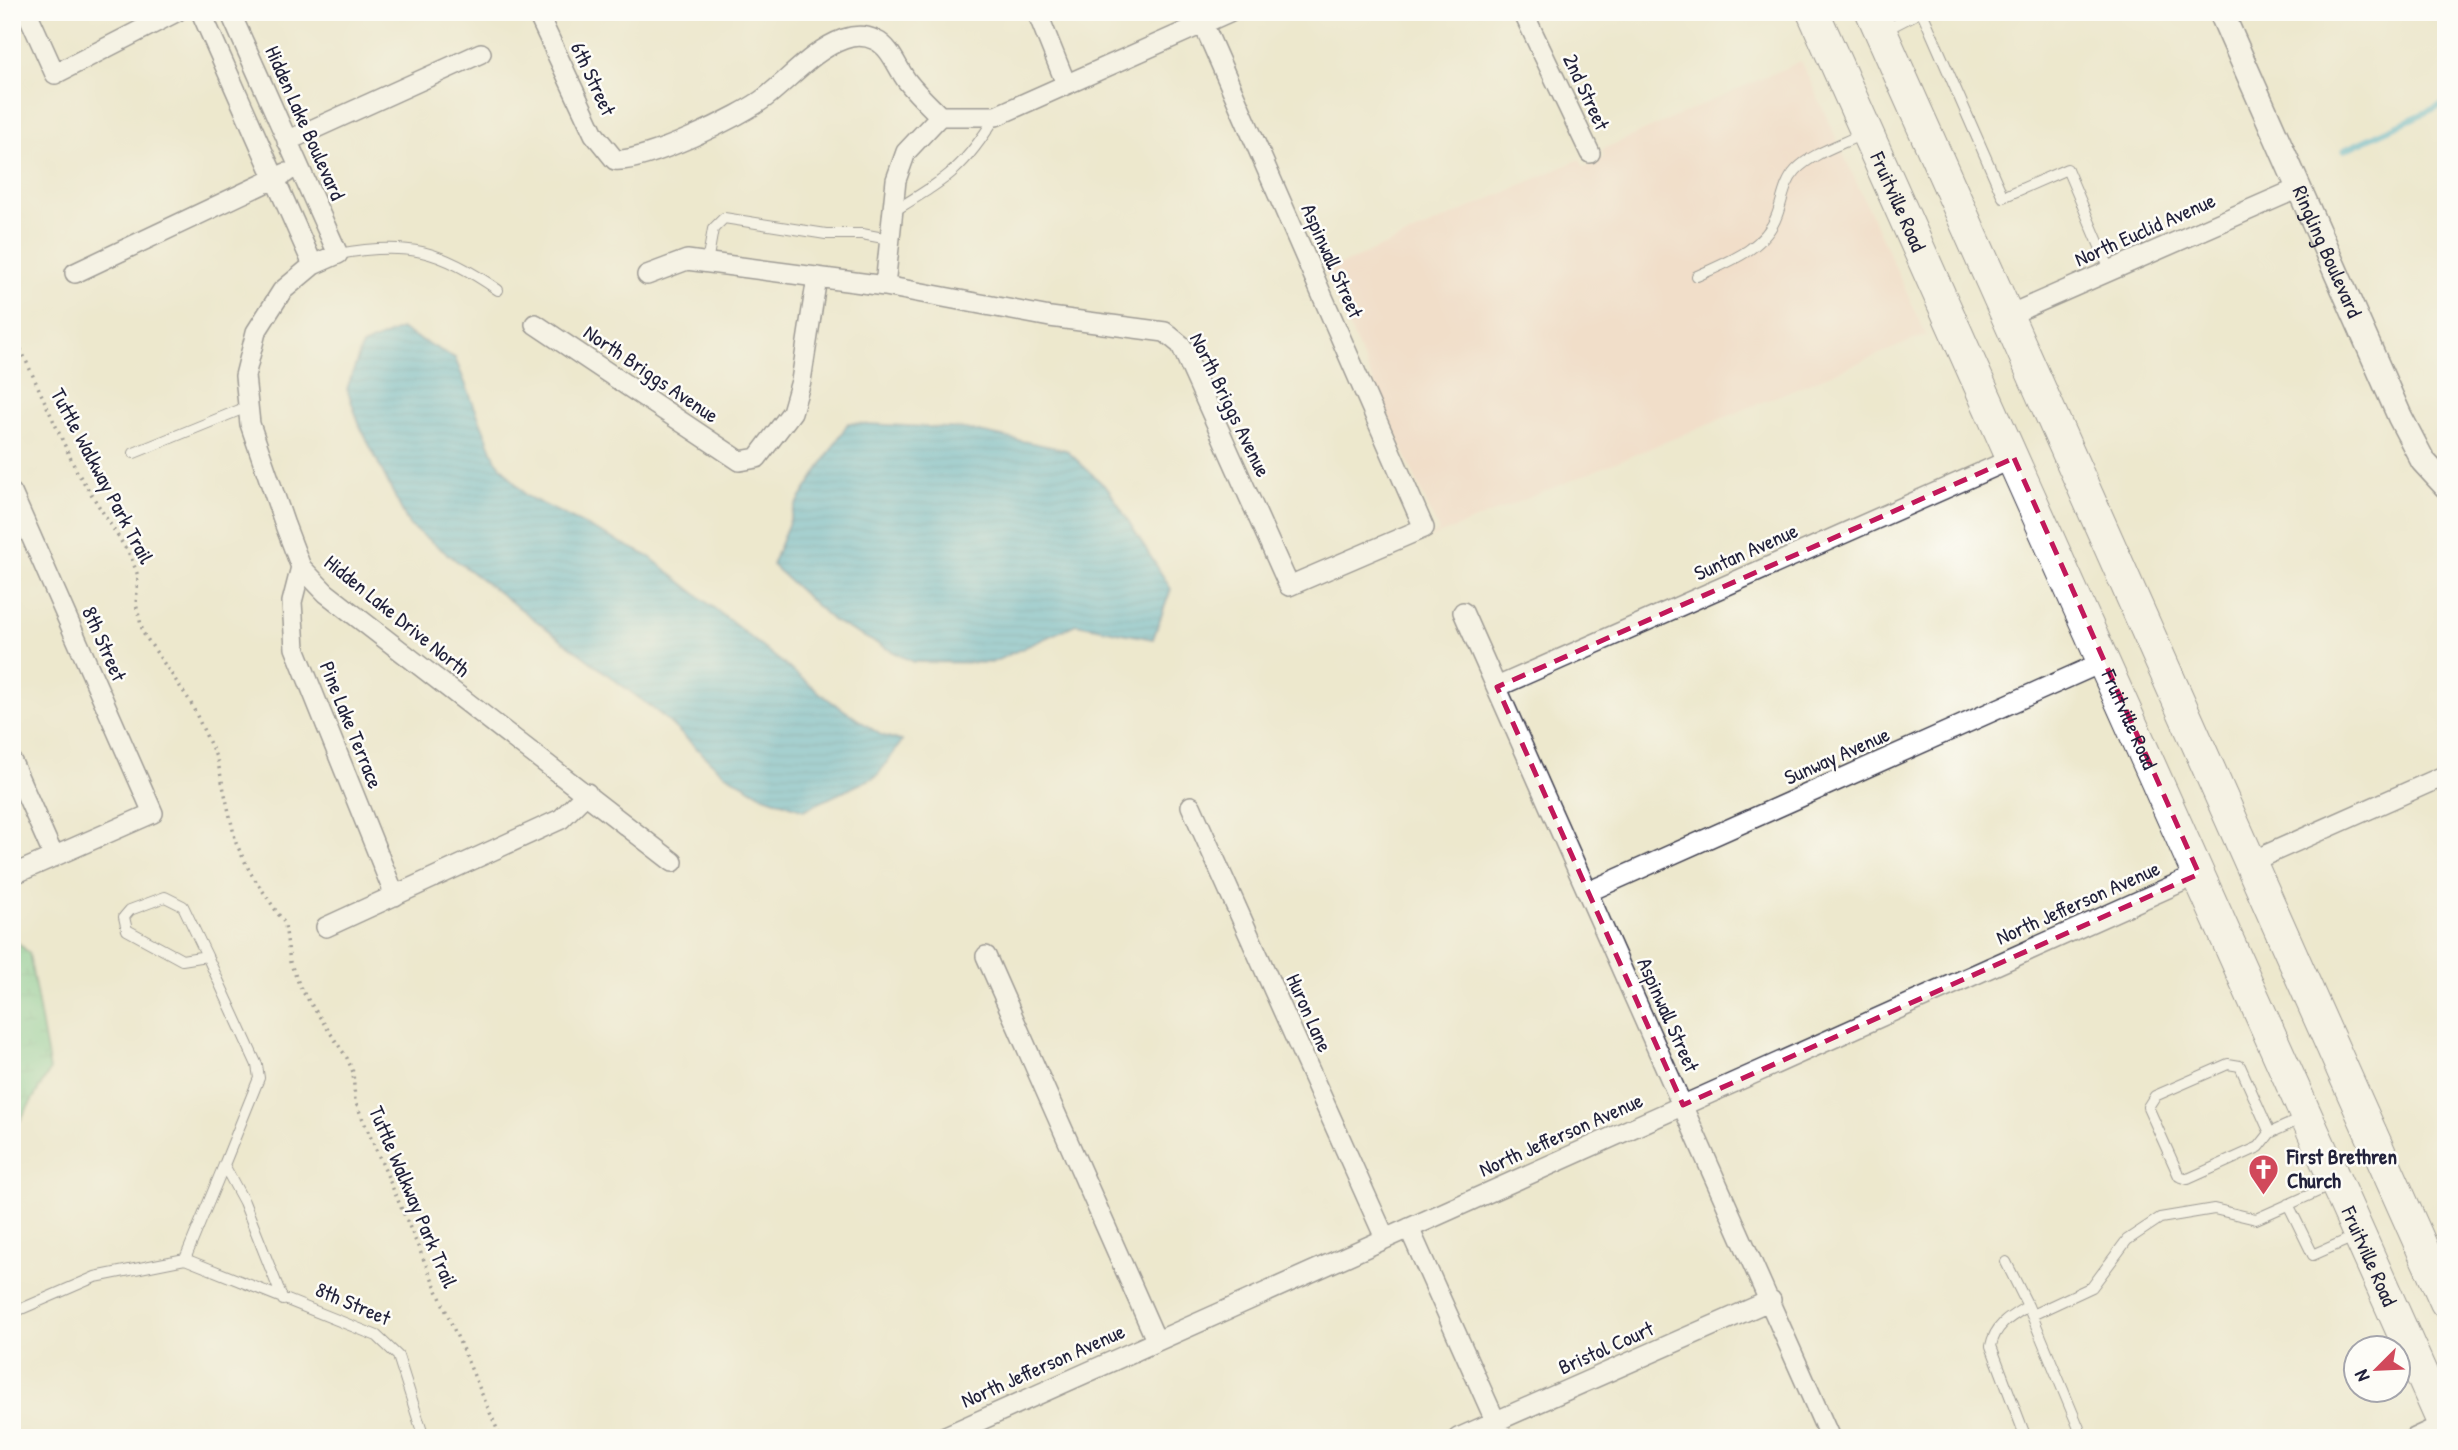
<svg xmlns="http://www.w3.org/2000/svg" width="2458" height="1450" font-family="'Patrick Hand',sans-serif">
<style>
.built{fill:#f6d2c3}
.wetland{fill:url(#wetland-marsh);stroke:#497666;stroke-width:2}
.water{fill:url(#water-rules);stroke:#3a6a86;stroke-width:2}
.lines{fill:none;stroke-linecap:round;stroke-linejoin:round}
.stream{stroke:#51b3d0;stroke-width:6}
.service-casing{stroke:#404051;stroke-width:12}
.minor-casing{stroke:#404051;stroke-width:22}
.tertiary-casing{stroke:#404051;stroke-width:27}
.primary-casing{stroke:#404051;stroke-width:34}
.path{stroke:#404051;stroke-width:3.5;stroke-dasharray:2 5;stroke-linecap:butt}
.service{stroke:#fff;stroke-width:10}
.minor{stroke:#fff;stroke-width:19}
.tertiary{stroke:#fff;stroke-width:24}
.primary{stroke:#fff;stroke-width:32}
.marked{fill:none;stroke:#c2185b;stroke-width:5;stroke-dasharray:14 9;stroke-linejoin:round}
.labels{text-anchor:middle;stroke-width:5;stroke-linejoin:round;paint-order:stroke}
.street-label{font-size:21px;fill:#22223b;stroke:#fdfcf7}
.poi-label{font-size:21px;font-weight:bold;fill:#22223b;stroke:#fdfcf7;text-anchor:start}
</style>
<defs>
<pattern id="wetland-marsh" width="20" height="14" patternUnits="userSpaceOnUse" patternTransform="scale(1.75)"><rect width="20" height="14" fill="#70c990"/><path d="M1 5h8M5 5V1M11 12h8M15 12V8" fill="none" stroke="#61ac7d"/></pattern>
<pattern id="water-rules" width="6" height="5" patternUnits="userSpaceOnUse" patternTransform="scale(1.75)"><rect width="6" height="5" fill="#51b3d0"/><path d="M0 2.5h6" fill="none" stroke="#4391aa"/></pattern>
</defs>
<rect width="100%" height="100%" fill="#fdfcf7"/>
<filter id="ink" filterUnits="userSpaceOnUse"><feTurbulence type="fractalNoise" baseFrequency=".0143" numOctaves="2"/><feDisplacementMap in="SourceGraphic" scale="14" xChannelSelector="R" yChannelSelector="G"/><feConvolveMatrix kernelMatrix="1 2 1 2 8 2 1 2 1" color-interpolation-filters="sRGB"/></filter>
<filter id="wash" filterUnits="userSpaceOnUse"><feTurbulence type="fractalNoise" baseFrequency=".00686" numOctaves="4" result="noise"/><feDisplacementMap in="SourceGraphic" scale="28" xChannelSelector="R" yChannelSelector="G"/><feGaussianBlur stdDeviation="1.57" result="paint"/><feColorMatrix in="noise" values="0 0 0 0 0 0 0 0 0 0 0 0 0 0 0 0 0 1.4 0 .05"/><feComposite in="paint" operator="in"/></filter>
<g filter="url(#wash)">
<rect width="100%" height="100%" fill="#ede8cd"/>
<path class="built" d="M 1801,61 L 1926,335 L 1421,542 L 1439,532 L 1325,272 L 1580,159 L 1584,167 L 1604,157 L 1601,150 Z"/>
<path class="wetland" d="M 12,937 L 29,953 L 50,1070 L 12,1134 Z"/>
<path class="water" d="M 400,329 L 455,358 L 496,460 L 526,496 L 650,557 L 825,697 L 881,735 L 902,741 L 877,776 L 804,810 L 764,796 L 722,772 L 660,714 L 409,525 L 360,426 L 347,389 L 362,346 Z
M 848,423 L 965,429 L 1066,450 L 1109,490 L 1171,589 L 1153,639 L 1076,624 L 991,663 L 913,662 L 833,621 L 772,565 L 795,507 Z"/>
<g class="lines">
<path class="stream" d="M 2344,150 L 2446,103"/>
</g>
</g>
<g filter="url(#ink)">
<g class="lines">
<defs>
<path id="service" d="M 1922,12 L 2003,197 L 2067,169 L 2110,270
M 1885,30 L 1920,12
M 894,211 C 947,178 963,170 996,116
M 338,254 C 407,241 441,250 498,290
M 707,263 L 713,229 L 724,218 L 826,234 L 862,234 L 889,239
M 1697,276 C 1728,262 1765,249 1777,215 C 1783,199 1784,183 1796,170 C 1812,153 1843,144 1864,133
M 134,453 L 247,407
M 165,897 L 183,906 L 207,956 L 182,960 L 127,930 L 124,917 L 130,910 Z
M 207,956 L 257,1065 L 259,1078 L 224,1165 L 244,1202 L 283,1300
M 2270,1133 L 2240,1066 L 2228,1064 L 2155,1096 L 2148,1107 L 2179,1176 L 2188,1179 L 2259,1147 L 2270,1133 L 2303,1118
M 2288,1204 L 2313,1255 L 2354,1237
M 185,1259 L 224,1165
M 2006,1262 L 2028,1306
M 12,1313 L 95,1277 L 185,1259 L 377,1336 L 398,1356 L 424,1438
M 2032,1315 L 2092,1287 L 2127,1240 L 2160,1218 L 2214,1209 L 2256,1219 L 2332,1185
M 2026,1438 L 1991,1346 C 1995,1325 2010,1317 2028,1306 L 2083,1438"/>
<path id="minor" d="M 27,12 L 55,74 L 176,12
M 201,12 L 313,265
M 230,12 L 338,254 L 313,265 L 282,291 L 256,332 L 245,376 L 250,424 L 285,525 L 301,567 L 326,593 L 673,862
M 537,12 L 594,134 L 615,160 C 644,163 742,116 766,97 C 790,78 815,49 844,39 C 853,36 865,35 875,40 C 891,47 897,68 907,81 C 917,94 929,105 940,116
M 1037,12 L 1066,84
M 1523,12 L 1590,153
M 287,141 L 481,53
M 75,273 L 286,173
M 647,275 L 687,260 L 885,286 L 1050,317 L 1165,332 L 1181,345 L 1289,586 L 1424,528 L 1198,12
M 885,286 L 896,180 L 906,152 L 940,116 L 996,116 L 1229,12
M 2009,315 L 2299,188
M 535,324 L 740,461 L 757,458 L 792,412 L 801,381 L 817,277
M 12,493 L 153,813 L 12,875
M 301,567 L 292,602 L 295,648 L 395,896
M 1463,612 L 1830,1438
M 1497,687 L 2014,458
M 12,762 L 54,857
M 1191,806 L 1385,1238
M 2250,862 L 2446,775
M 1590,891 L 2103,662
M 326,927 L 561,819 L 587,793
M 986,956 L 1156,1340
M 1409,1228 L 1503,1438
M 941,1438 L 2199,874
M 1458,1438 L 1771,1300
M 2414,1438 L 2444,1424"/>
<g id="tertiary">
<path id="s1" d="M 2221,12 L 2400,417 L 2423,461 L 2446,486"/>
</g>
<g id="primary">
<path id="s2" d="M 1813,12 L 2446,1429"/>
<path d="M 1872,12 L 2446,1302"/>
</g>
</defs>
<use href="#service" class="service-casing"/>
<use href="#minor" class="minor-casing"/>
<use href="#tertiary" class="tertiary-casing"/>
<use href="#primary" class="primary-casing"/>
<path class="path" d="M 12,330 L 76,470 L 131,557 L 138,576 L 136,604 L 143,633 L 190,701 L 217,759 L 236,843 L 250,872 L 285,924 L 290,962 L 301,989 L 347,1058 L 353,1072 L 355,1101 L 501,1438"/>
<use href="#service" class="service"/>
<use href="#minor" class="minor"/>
<use href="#tertiary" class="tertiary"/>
<use href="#primary" class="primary"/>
</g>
</g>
<path d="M0 0H2458V1450H0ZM 2014,458 L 2199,874 L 1683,1105 L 1497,687 Z" fill="#ede8cd" fill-opacity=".55" fill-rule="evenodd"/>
<path class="marked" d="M 2014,458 L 2199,874 L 1683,1105 L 1497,687 Z"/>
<defs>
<symbol id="church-pin" viewBox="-11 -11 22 30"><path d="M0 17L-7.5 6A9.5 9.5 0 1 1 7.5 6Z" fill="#d1495b" stroke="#fdfcf7"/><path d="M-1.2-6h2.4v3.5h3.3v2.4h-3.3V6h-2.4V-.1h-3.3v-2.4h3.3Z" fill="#fff"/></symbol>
</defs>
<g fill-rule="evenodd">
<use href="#church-pin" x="2246" y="1152" width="35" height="47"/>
</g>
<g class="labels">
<g class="street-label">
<text transform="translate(593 79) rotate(65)" y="7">6th Street</text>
<text transform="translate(1586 92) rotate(65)" y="7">2nd Street</text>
<text transform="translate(305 123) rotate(66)" y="7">Hidden Lake Boulevard</text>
<text dy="7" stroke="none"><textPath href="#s2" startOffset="208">Fruitville Road</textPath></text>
<text transform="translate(2145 230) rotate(-24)" y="7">North Euclid Avenue</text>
<text dy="7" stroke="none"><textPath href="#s1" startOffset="262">Ringling Boulevard</textPath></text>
<text transform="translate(1332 261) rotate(66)" y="7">Aspinwall Street</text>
<text transform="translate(651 374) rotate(34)" y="7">North Briggs Avenue</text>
<text transform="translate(1230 405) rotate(64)" y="7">North Briggs Avenue</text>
<text transform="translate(102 476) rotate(62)" y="7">Tuttle Walkway Park Trail</text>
<text transform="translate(1746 552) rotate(-24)" y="7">Suntan Avenue</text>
<text transform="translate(397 616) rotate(39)" y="7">Hidden Lake Drive North</text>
<text transform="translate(104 644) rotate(66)" y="7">8th Street</text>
<text dy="7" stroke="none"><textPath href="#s2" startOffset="775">Fruitville Road</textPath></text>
<text transform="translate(351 725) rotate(68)" y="7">Pine Lake Terrace</text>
<text transform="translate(1837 756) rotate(-24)" y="7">Sunway Avenue</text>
<text transform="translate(2078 903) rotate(-24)" y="7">North Jefferson Avenue</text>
<text transform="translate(1309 1013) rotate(66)" y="7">Huron Lane</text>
<text transform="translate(1668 1015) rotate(66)" y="7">Aspinwall Street</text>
<text transform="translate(1561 1135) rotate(-24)" y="7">North Jefferson Avenue</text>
<text transform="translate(413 1197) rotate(67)" y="7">Tuttle Walkway Park Trail</text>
<text dy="7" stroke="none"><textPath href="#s2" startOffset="1363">Fruitville Road</textPath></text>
<text transform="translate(353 1304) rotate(23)" y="7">8th Street</text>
<text transform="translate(1606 1348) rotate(-24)" y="7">Bristol Court</text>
<text transform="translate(1043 1366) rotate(-24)" y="7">North Jefferson Avenue</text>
</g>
<g class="poi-label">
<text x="2287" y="1164">First Brethren<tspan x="2287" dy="24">Church</tspan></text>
</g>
</g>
<rect width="2458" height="1450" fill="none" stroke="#fdfcf7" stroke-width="42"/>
<g transform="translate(2377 1369) rotate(246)"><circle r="33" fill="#fdfcf7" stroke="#a5a5ac" stroke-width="2"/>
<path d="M0-5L12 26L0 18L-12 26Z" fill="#d1495b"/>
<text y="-10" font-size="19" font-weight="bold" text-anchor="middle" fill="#22223b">N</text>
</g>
</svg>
